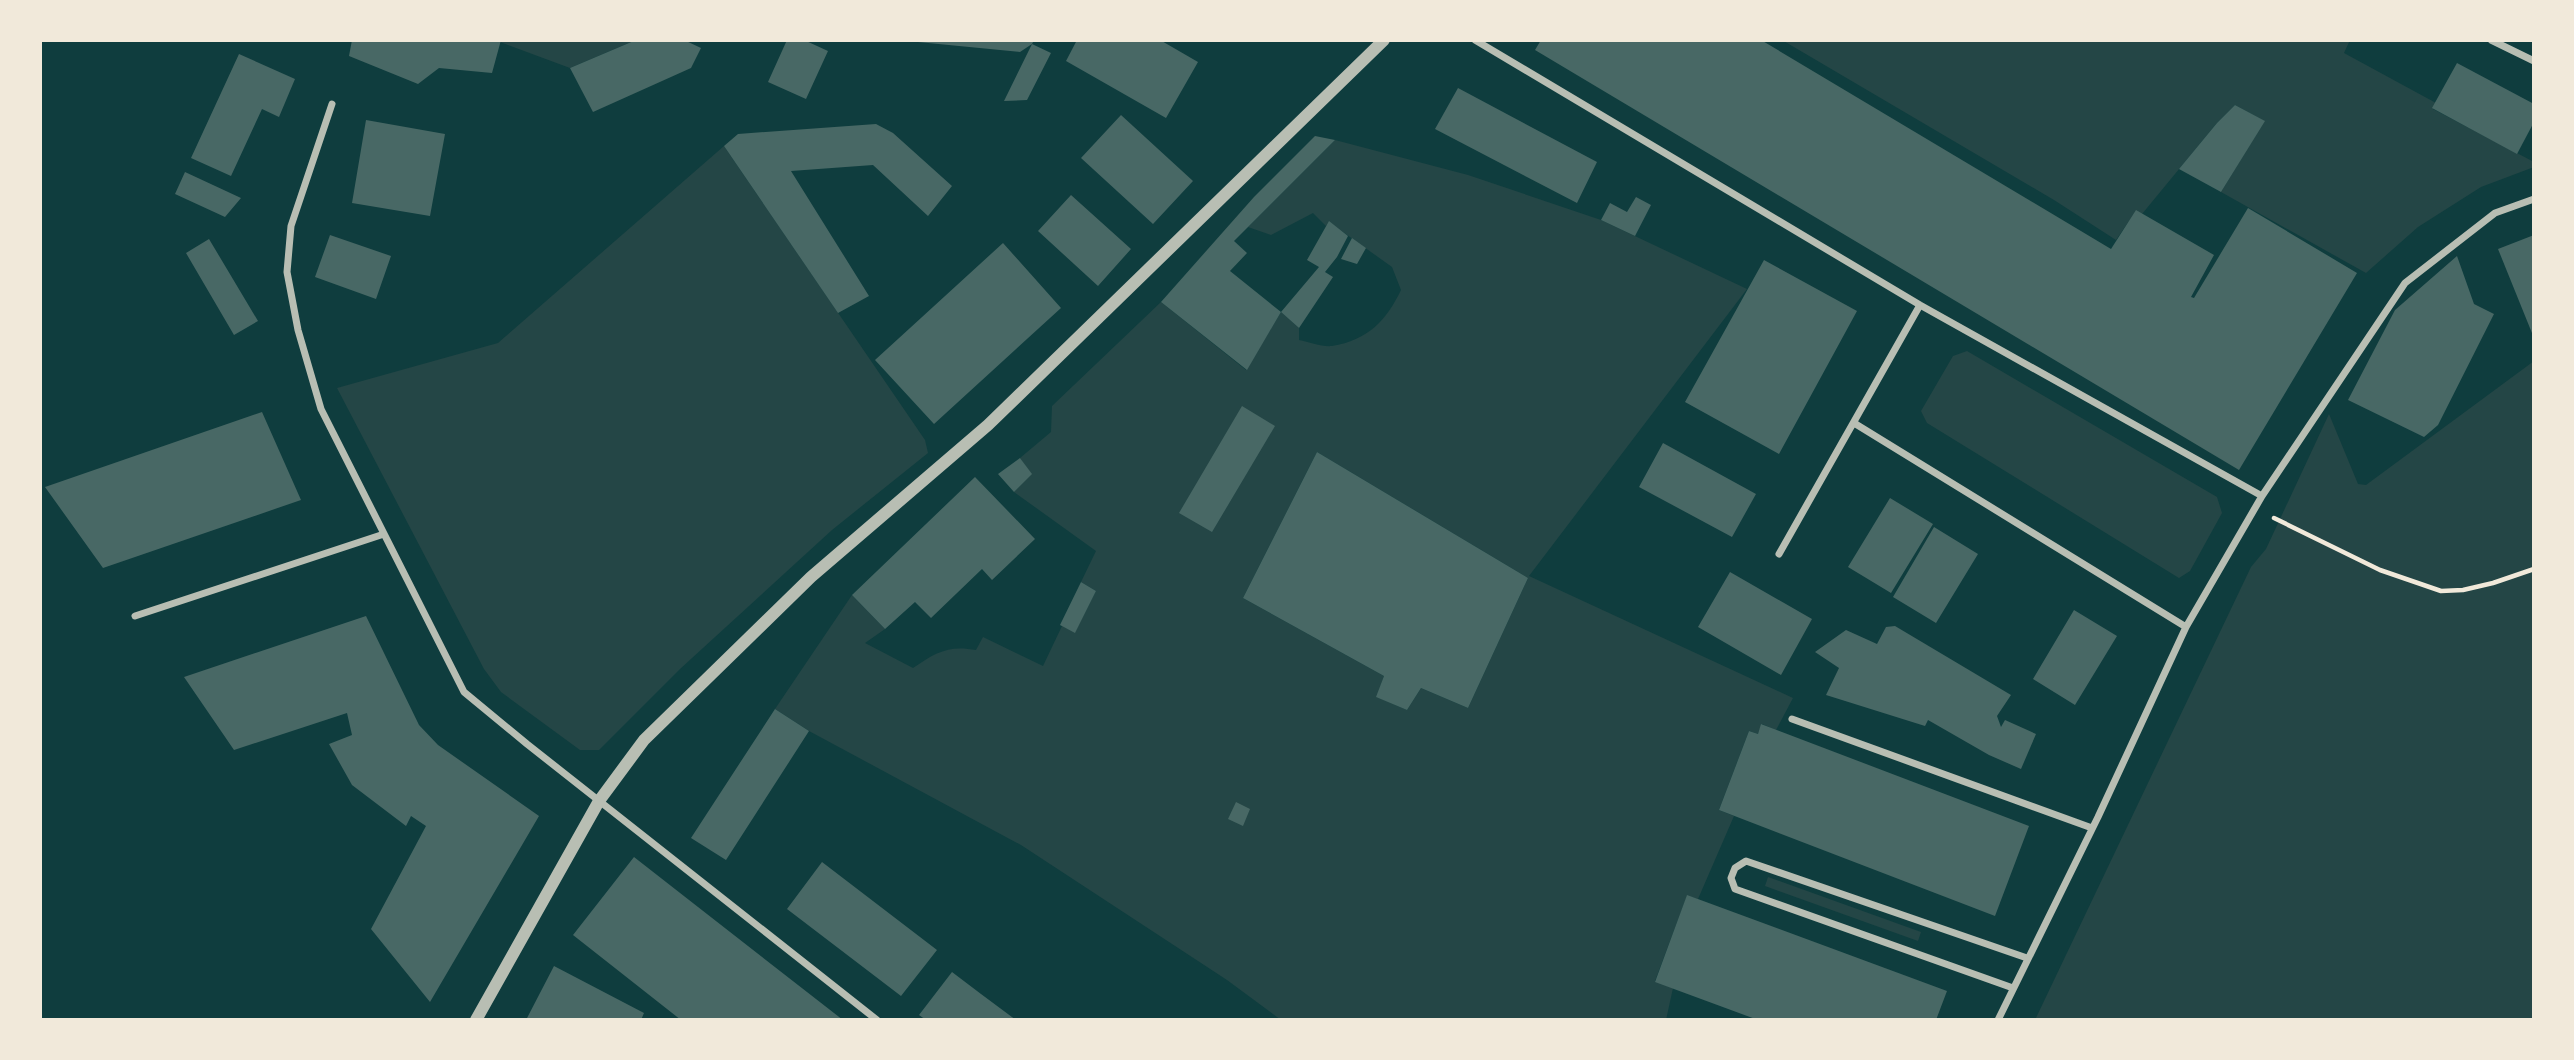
<svg xmlns="http://www.w3.org/2000/svg" width="2574" height="1060" font-family="'IBM Plex Sans',sans-serif">
<style>
.green{fill:#244646;fill-rule:evenodd}
.building{fill:#486865}
.lines{fill:none;stroke-linecap:round;stroke-linejoin:round}
.path{stroke:#f1e9da;stroke-width:4.5}
.minor{stroke:#b8beb3;stroke-width:7}
.tertiary{stroke:#b8beb3;stroke-width:12}
</style>
<rect width="100%" height="100%" fill="#0f3d3e"/>
<path class="green" d="M 501,40 L 636,40 L 570,68 L 500,42 Z
M 1782,40 L 2350,40 L 2344,53 L 2436,103 L 2433,109 L 2534,162 L 2534,167 L 2481,187 L 2418,227 L 2366,273 L 2221,192 L 2264,121 L 2235,105 L 2217,123 L 2142,214 L 2136,211 L 2116,240 L 2054,200 Z
M 1335,140 L 1468,175 L 1601,220 L 1747,289 L 1529,576 L 1793,698 L 1776,730 L 1762,724 L 1758,734 L 1749,731 L 1719,810 L 1734,816 L 1698,899 L 1687,896 L 1655,981 L 1673,988 L 1666,1020 L 1281,1020 L 1227,980 L 1021,845 L 809,731 L 775,709 L 852,595 L 885,629 L 865,643 L 913,668 C 936,652 949,645 976,650 L 983,637 L 1043,666 L 1062,626 L 1075,632 L 1096,591 L 1081,582 L 1096,551 L 1014,492 L 1031,474 L 1020,458 L 1051,432 L 1052,406 L 1161,302 L 1246,370 L 1281,312 L 1299,328 L 1299,340 C 1309,342 1322,347 1332,346 C 1368,340 1386,321 1401,290 L 1392,267 L 1329,222 L 1326,226 L 1313,213 L 1271,235 L 1248,227 ZM 1317,452 L 1528,578 L 1468,708 L 1421,688 L 1407,710 L 1377,697 L 1384,676 L 1243,598 Z
M 724,146 L 925,440 L 928,453 L 832,530 L 680,669 L 599,750 L 580,750 L 501,692 L 484,669 L 337,388 L 498,343 Z
M 1967,351 L 2217,497 L 2222,513 L 2190,571 L 2179,578 L 1927,423 L 1921,411 L 1953,356 Z
M 2534,361 L 2534,1020 L 2035,1020 L 2251,567 L 2266,549 L 2329,414 L 2358,484 L 2366,485 Z
M 1768,877 L 1921,932 L 1918,941 L 1765,886 Z"/>
<path class="building" d="M 352,40 L 501,40 L 492,73 L 439,68 L 418,84 L 349,56 Z
M 636,40 L 684,40 L 701,48 L 691,68 L 593,112 L 570,68 Z
M 787,40 L 804,40 L 828,51 L 806,99 L 768,82 Z
M 918,40 L 1034,40 L 1032,44 L 1051,53 L 1027,100 L 1004,101 L 1032,44 L 1020,52 L 918,42 Z
M 1077,40 L 1160,40 L 1198,62 L 1166,118 L 1066,61 Z
M 1541,40 L 1761,40 L 2111,249 L 2136,210 L 2214,255 L 2191,297 L 2194,298 L 2248,208 L 2357,273 L 2239,470 L 1535,50 Z
M 239,54 L 295,79 L 279,117 L 262,109 L 231,176 L 191,158 Z
M 2457,63 L 2534,104 L 2534,122 L 2517,154 L 2432,108 Z
M 1458,88 L 1597,162 L 1577,203 L 1435,129 Z
M 2235,105 L 2265,121 L 2221,192 L 2179,169 L 2217,123 Z
M 1121,115 L 1193,181 L 1153,224 L 1081,158 Z
M 366,120 L 445,134 L 430,216 L 352,203 Z
M 876,124 L 893,133 L 952,186 L 928,216 L 873,165 L 791,171 L 869,296 L 838,313 L 724,146 L 738,134 Z
M 1315,136 L 1335,140 L 1234,241 L 1247,253 L 1230,271 L 1281,312 L 1319,267 L 1307,260 L 1329,221 L 1348,236 L 1337,257 L 1325,272 L 1333,277 L 1299,328 L 1281,312 L 1247,370 L 1161,302 L 1254,197 Z
M 185,172 L 241,198 L 225,217 L 175,194 Z
M 1071,195 L 1131,249 L 1098,286 L 1038,231 Z
M 1636,197 L 1651,205 L 1635,236 L 1601,220 L 1610,203 L 1627,212 Z
M 330,235 L 391,256 L 376,299 L 315,277 Z
M 2534,235 L 2534,338 L 2498,249 Z
M 1352,238 L 1366,248 L 1357,264 L 1341,259 Z
M 209,239 L 258,321 L 234,335 L 186,253 Z
M 1003,243 L 1061,308 L 934,424 L 875,360 Z
M 2457,256 L 2474,304 L 2494,314 L 2438,425 L 2424,437 L 2348,400 L 2395,310 Z
M 1764,260 L 1857,311 L 1779,454 L 1685,402 Z
M 1242,406 L 1275,426 L 1212,532 L 1179,513 Z
M 262,412 L 301,500 L 103,568 L 45,487 Z
M 1663,443 L 1756,494 L 1732,537 L 1639,487 Z
M 1317,452 L 1528,578 L 1468,708 L 1421,688 L 1407,710 L 1376,697 L 1384,676 L 1243,598 Z
M 1020,458 L 1032,474 L 1014,492 L 998,474 Z
M 975,477 L 1035,539 L 992,580 L 982,569 L 931,618 L 915,602 L 885,629 L 852,595 Z
M 1890,498 L 1933,524 L 1891,593 L 1848,567 Z
M 1934,527 L 1978,554 L 1936,623 L 1893,597 Z
M 1730,572 L 1812,619 L 1781,675 L 1698,627 Z
M 1081,582 L 1096,591 L 1075,633 L 1060,625 Z
M 2074,610 L 2117,636 L 2075,705 L 2033,679 Z
M 366,616 L 419,725 L 438,745 L 539,816 L 430,1002 L 371,929 L 426,826 L 411,816 L 406,826 L 352,785 L 329,744 L 352,735 L 347,713 L 234,750 L 184,677 Z
M 1895,626 L 2011,695 L 1997,716 L 2001,727 L 2005,720 L 2036,734 L 2021,769 L 1989,755 L 1928,720 L 1925,726 L 1826,695 L 1839,668 L 1815,652 L 1846,630 L 1877,644 L 1886,627 Z
M 775,709 L 809,731 L 726,860 L 691,838 Z
M 1761,724 L 2029,826 L 1995,916 L 1719,810 L 1749,731 L 1758,734 Z
M 1236,802 L 1250,809 L 1243,826 L 1228,819 Z
M 634,857 L 698,907 L 843,1020 L 681,1020 L 573,935 Z
M 822,862 L 937,950 L 901,996 L 787,909 Z
M 1687,895 L 1947,991 L 1936,1020 L 1758,1020 L 1655,982 Z
M 554,966 L 644,1013 L 641,1020 L 526,1020 Z
M 952,972 L 981,994 L 1016,1020 L 926,1020 L 919,1015 Z"/>
<g class="lines">
<path class="path" d="M 2274,518 L 2380,570 L 2441,591 L 2463,590 L 2493,583 L 2534,569"/>
<path class="minor" d="M 1475,40 L 1920,305 L 2262,496
M 2491,40 L 2534,61
M 332,104 L 291,226 L 287,272 L 298,330 L 321,409 L 464,692 L 527,744 L 877,1020
M 1854,423 L 2186,627
M 1779,554 L 1920,305
M 135,616 L 384,534
M 1792,719 L 2092,828
M 2013,988 L 1735,889 L 1731,878 L 1735,868 L 1746,861 L 2027,958
M 1998,1020 L 2098,817 L 2186,627 L 2262,496 L 2405,283 L 2495,213 L 2534,199"/>
<path class="tertiary" d="M 476,1020 L 599,801 L 644,740 L 811,577 L 988,425 L 1384,40"/>
</g>
<rect width="2574" height="1060" fill="none" stroke="#f1e9da" stroke-width="84"/>
</svg>
